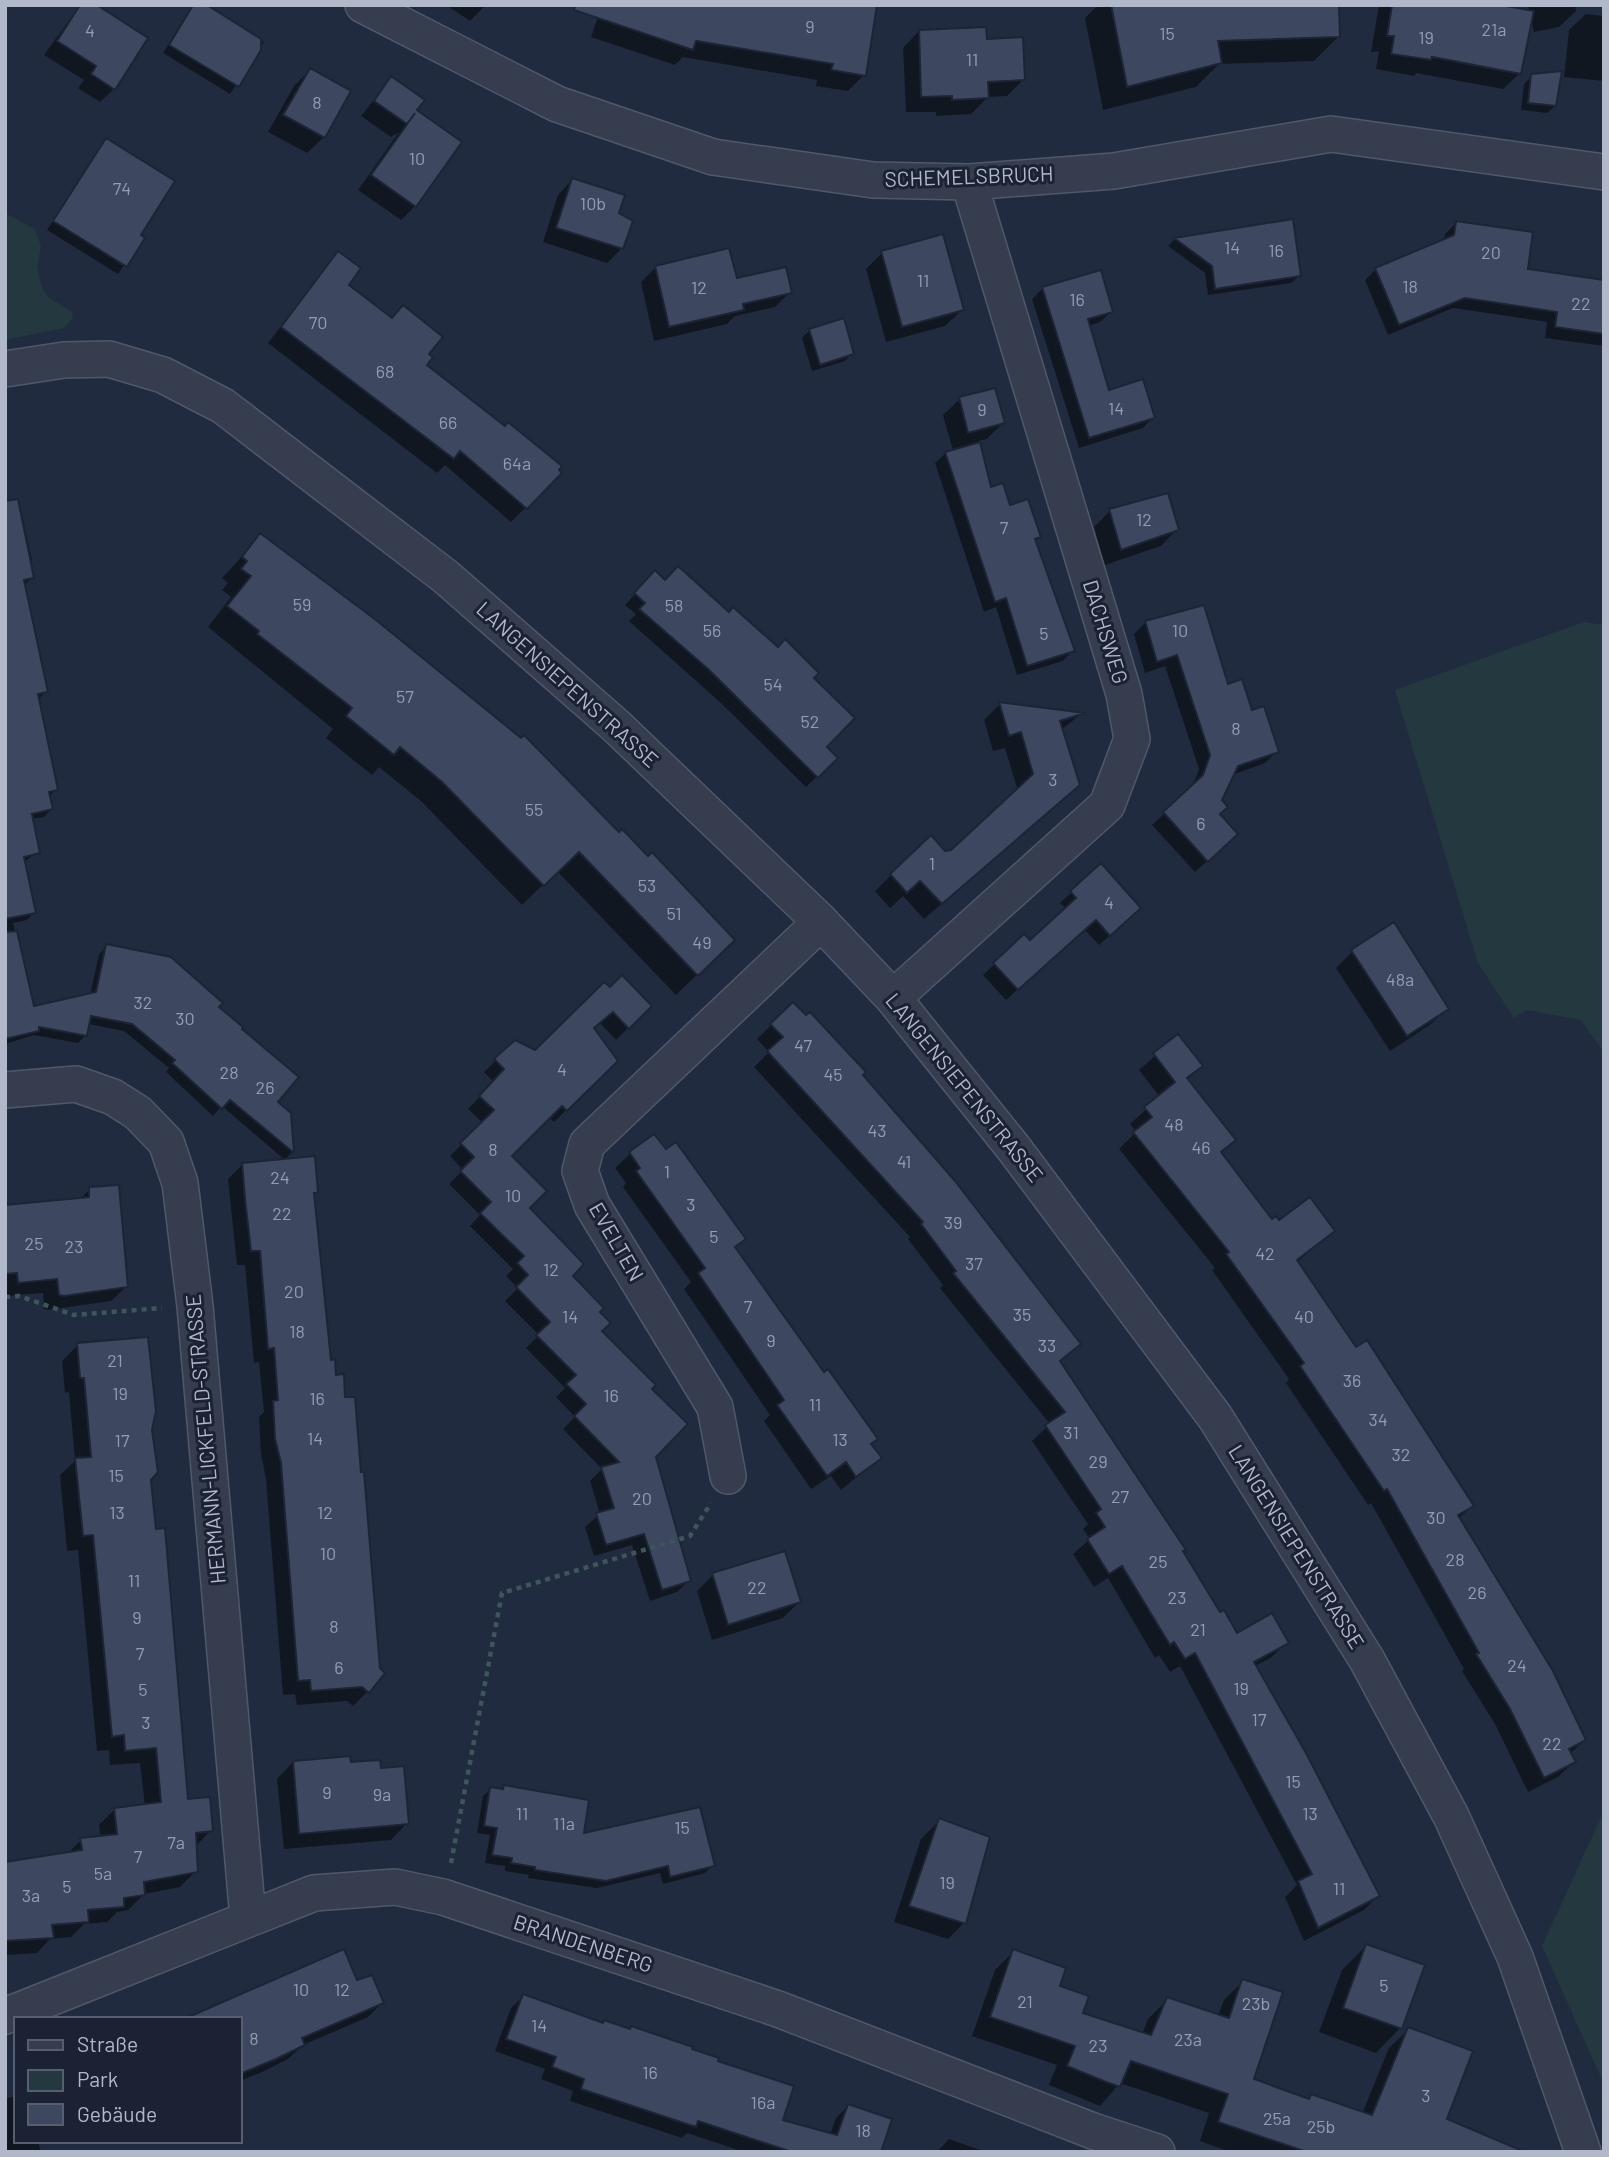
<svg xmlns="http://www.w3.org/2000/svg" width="1609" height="2157" font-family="Barlow,sans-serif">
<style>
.green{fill:#23393f}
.shadow{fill:#0007}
.building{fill:#3d475f;stroke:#1c2435;stroke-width:2}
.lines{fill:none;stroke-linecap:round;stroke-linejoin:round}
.minor-casing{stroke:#505869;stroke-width:38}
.path{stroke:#3e555a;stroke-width:4.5;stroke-dasharray:5 5;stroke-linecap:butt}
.minor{stroke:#353d4e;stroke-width:35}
.labels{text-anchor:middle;stroke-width:6;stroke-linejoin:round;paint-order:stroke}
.number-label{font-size:18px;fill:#949caf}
.street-label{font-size:21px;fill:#b1b8ca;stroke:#1b2233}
</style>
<rect width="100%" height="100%" fill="#212b3f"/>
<path class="green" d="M 5,213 L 35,229 L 41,246 L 37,266 L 42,288 L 48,297 L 72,312 L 73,318 L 64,328 L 5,340 Z
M 1584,622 L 1604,625 L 1604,1053 L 1581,1020 L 1526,1010 L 1514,1018 L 1478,963 L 1395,690 Z
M 1604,1811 L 1604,2084 L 1542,1946 Z"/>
<path class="shadow" d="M 80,5 L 94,5 L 114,89 L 100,102 L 78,88 L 84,80 L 44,55 Z
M 193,5 L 203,5 L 264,42 L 230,94 L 163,53 Z
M 446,5 L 486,5 L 470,21 Z
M 602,5 L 876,5 L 864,75 L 848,91 L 816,86 L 817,80 L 683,57 L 675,65 L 591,37 Z
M 1098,5 L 1337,5 L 1338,37 L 1314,61 L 1219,64 L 1196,87 L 1103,110 L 1085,18 Z
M 1379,5 L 1492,5 L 1529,12 L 1528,5 L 1575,5 L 1576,11 L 1559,27 L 1534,32 L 1531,18 L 1520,73 L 1503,89 L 1416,73 L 1414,76 L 1376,69 L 1379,51 L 1371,52 Z
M 1586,14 L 1604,16 L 1604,81 L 1564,77 L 1569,30 Z
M 919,31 L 985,41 L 1023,80 L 1007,96 L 988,97 L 971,114 L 936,116 L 936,112 L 906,112 L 903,48 Z
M 310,70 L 349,92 L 324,137 L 307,153 L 268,132 L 294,86 Z
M 1532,76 L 1555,106 L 1547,113 L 1521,110 L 1524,84 Z
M 391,79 L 415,111 L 460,143 L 415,206 L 401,220 L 358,190 L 399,132 L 391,137 L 361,116 Z
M 106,140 L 138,236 L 143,238 L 118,274 L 47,230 Z
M 572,180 L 617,214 L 622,248 L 607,263 L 543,242 L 558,195 Z
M 1291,221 L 1299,276 L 1291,283 L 1208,295 L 1205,273 L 1168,246 L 1175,239 Z
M 1456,223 L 1526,271 L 1604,282 L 1604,346 L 1545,338 L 1547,322 L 1453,308 L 1388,335 L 1365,280 L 1376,269 L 1444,241 L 1445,234 Z
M 338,253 L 346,286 L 391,319 L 403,307 L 424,365 L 560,473 L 511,522 L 445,465 L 437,473 L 268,343 Z
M 882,253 L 962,310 L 945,326 L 886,342 L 866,269 Z
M 656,267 L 735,280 L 790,292 L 775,307 L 735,316 L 727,324 L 654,341 L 641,282 Z
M 1043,288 L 1111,312 L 1100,322 L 1089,326 L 1108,392 L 1153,417 L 1143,428 L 1079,448 L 1032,299 Z
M 810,330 L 852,353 L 845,361 L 812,371 L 802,338 Z
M 1603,392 L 1604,422 L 1603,422 Z
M 960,399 L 1003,423 L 987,439 L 978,441 L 990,489 L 1039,537 L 1034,542 L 1073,650 L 1063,661 L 1017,675 L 996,607 L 984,612 L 935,463 L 946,453 L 953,451 L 943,415 Z
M 20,506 L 32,560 L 29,562 L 32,577 L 25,585 L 46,691 L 38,700 L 56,789 L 49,797 L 51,809 L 44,817 L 31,819 L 38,852 L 24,862 L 34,912 L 27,920 L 13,923 L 33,1009 L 90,995 L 99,954 L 107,946 L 217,1008 L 275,1102 L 289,1114 L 292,1152 L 285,1160 L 222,1106 L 213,1116 L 166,1072 L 169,1068 L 124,1031 L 88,1024 L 86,1035 L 78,1043 L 34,1035 L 5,1044 L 5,509 Z
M 1110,511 L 1177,529 L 1161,546 L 1105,565 L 1094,527 Z
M 261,536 L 712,960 L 676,995 L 557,871 L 522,905 L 422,802 L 379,767 L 372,775 L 326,738 L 333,729 L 208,627 L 231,597 L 222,590 L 228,583 L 222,578 Z
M 665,581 L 728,614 L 836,758 L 806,787 L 722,704 L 629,621 L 636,614 L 625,605 L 645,583 Z
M 1146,622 L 1227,686 L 1251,713 L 1277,751 L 1265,763 L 1232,775 L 1218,814 L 1224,846 L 1195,872 L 1152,825 L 1192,788 L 1199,769 L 1165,666 L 1145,673 L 1134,634 Z
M 1000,704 L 1081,714 L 1061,730 L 1078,785 L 924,919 L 903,896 L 890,908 L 875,891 L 891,875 L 952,851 L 1018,791 L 1005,748 L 993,751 L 984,720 Z
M 1101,866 L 1128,919 L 1099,945 L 1084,929 L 1006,1000 L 983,975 L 1024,936 L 1030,943 L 1066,909 L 1060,903 Z
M 1393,925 L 1447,1008 L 1431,1024 L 1390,1051 L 1336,968 L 1352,952 Z
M 604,984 L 650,1006 L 616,1040 L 600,1023 L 592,1029 L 615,1061 L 554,1122 L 549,1117 L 510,1156 L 527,1208 L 570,1276 L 598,1312 L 599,1331 L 650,1389 L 654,1456 L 689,1580 L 677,1592 L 650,1601 L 632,1545 L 594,1556 L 585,1527 L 600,1514 L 590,1481 L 602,1469 L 563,1429 L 575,1417 L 556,1397 L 565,1388 L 526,1348 L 539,1335 L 505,1301 L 518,1288 L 506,1276 L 513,1269 L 470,1226 L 480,1215 L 449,1184 L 463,1170 L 450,1156 L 483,1123 L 468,1109 L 494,1082 L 484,1072 L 496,1060 L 536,1052 Z
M 771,1025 L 862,1074 L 1078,1344 L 1059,1362 L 1220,1614 L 1236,1635 L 1286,1642 L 1272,1657 L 1255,1666 L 1378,1896 L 1364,1910 L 1304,1941 L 1285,1897 L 1297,1885 L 1180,1666 L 1170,1672 L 1159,1655 L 1155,1658 L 1108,1578 L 1094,1587 L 1073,1554 L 1090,1539 L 1083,1529 L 1088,1524 L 1032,1441 L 1050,1424 L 940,1288 L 943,1285 L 908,1239 L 910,1237 L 754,1067 L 769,1052 L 757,1039 Z
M 1178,1036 L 1201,1066 L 1187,1080 L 1234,1140 L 1220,1154 L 1272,1221 L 1333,1231 L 1297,1262 L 1356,1350 L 1472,1506 L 1458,1519 L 1584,1740 L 1570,1754 L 1574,1762 L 1558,1777 L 1528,1792 L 1495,1724 L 1462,1671 L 1464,1669 L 1371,1503 L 1368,1505 L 1286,1383 L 1289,1379 L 1212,1270 L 1215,1268 L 1119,1149 L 1136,1132 L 1130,1124 L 1160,1097 L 1139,1070 Z
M 630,1154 L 743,1239 L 734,1248 L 879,1458 L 841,1490 L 831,1476 L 811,1489 L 764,1421 L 770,1415 L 684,1289 L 691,1282 L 623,1187 L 626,1183 L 615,1168 Z
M 243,1164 L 316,1192 L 312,1196 L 368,1691 L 353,1706 L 347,1701 L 297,1705 L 295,1694 L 283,1695 L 266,1479 L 261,1454 L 259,1417 L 264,1412 L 259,1362 L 254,1363 L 245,1265 L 237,1265 L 228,1179 Z
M 90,1189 L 126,1287 L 111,1301 L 48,1310 L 44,1309 L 43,1293 L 5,1296 L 5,1198 L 9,1206 L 80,1199 Z
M 78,1345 L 151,1430 L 149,1480 L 186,1801 L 211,1830 L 196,1846 L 196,1871 L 180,1887 L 144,1894 L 128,1910 L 117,1912 L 107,1922 L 84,1924 L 71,1937 L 50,1939 L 37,1953 L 5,1955 L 5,1864 L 41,1860 L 46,1855 L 68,1853 L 81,1840 L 101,1838 L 99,1825 L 115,1809 L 145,1806 L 140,1763 L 110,1765 L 109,1750 L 97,1751 L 78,1550 L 67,1551 L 60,1475 L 75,1461 L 69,1392 L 65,1393 L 62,1361 Z
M 713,1575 L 799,1602 L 783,1618 L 712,1640 L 697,1591 Z
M 293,1762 L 349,1764 L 379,1770 L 407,1823 L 391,1840 L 284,1849 L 277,1779 Z
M 505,1787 L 581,1835 L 713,1865 L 705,1873 L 663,1884 L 660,1873 L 597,1888 L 528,1878 L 529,1875 L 505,1871 L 505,1866 L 485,1863 L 490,1835 L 477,1833 L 483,1796 L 491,1789 L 501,1790 Z
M 940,1820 L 964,1923 L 948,1939 L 894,1922 L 921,1839 Z
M 1366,1946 L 1400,2028 L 1376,2053 L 1319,2032 L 1342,1970 Z
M 343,1951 L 356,1983 L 382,2003 L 368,2017 L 303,2045 L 288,2059 L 260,2073 L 240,2081 L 240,2019 L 184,2019 Z
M 1014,1951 L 1058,1987 L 1081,2014 L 1142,2034 L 1148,2019 L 1168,1999 L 1218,2016 L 1224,2000 L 1243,1981 L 1252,2080 L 1307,2100 L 1311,2096 L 1362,2114 L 1389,2048 L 1409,2029 L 1445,2120 L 1517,2148 L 1516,2152 L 1230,2152 L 1200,2141 L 1209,2113 L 1120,2083 L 1100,2106 L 1049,2085 L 1057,2065 L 972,2036 L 995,1970 Z
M 523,1996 L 690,2050 L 716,2062 L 781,2121 L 830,2135 L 836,2118 L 848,2106 L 879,2152 L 744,2152 L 687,2133 L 682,2138 L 570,2101 L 573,2091 L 541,2079 L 545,2069 L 495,2051 L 511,2008 Z
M 16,2096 L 16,2141 L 38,2141 L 41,2152 L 5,2152 L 5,2099 Z
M 949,2139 L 986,2152 L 937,2152 Z"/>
<path class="building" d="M 80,5 L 97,5 L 148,38 L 115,90 L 91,74 L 96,66 L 57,41 Z
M 193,5 L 207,5 L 261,39 L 261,50 L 239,87 L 169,45 Z
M 575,5 L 877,5 L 866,76 L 831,70 L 833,64 L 696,41 L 693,50 L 574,10 Z
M 1111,5 L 1339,5 L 1340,37 L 1218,41 L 1222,63 L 1127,87 Z
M 1392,5 L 1501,5 L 1534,11 L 1521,74 L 1432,57 L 1431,60 L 1391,54 L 1394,36 L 1387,36 Z
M 986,27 L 987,39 L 1023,37 L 1025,80 L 988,82 L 989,98 L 952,100 L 952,96 L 921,97 L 919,30 Z
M 310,68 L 351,91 L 325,138 L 283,115 Z
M 1562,71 L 1556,106 L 1528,103 L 1531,74 Z
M 391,76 L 425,100 L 417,110 L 462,142 L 416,207 L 371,175 L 415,113 L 407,124 L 374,101 Z
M 106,138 L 175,181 L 141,235 L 145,238 L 127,267 L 53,221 Z
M 572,178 L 625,195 L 619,213 L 633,221 L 623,249 L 556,228 Z
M 1293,219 L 1301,276 L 1215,289 L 1212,266 L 1174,238 Z
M 1456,221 L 1533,232 L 1528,269 L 1604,280 L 1604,334 L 1555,327 L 1557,312 L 1465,298 L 1399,325 L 1375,268 L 1454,235 Z
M 943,234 L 964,310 L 902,327 L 881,251 Z
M 729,248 L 737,278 L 786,267 L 792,293 L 743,304 L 744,310 L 669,327 L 655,266 Z
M 338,251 L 361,268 L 349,285 L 392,318 L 403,305 L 443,337 L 429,354 L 433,357 L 427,365 L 505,426 L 508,422 L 562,466 L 559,470 L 562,473 L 527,509 L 460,451 L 454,459 L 281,327 Z
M 1101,270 L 1113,312 L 1088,319 L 1109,390 L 1143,379 L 1155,418 L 1089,438 L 1042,287 Z
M 844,318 L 854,354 L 820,365 L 809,329 Z
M 995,388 L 1005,423 L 968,433 L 959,397 Z
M 980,442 L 991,487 L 1003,483 L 1010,505 L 1028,499 L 1041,537 L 1035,539 L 1075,651 L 1027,666 L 1006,598 L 995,602 L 945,452 Z
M 1168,493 L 1179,530 L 1121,550 L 1109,509 Z
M 18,499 L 34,578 L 24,580 L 48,692 L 38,694 L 58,790 L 49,792 L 53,809 L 32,814 L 40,853 L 24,857 L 36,913 L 5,919 L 5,501 Z
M 260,533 L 376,620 L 521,738 L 524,735 L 619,832 L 622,829 L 648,856 L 652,852 L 735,940 L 698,976 L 579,852 L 544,886 L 442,782 L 400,747 L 394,755 L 346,716 L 352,708 L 257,634 L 259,631 L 227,606 L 251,576 L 241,569 L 247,561 L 242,557 Z
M 678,566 L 729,612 L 733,607 L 778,647 L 785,639 L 819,673 L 814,678 L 855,718 L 827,747 L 838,758 L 818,778 L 708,669 L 639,609 L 645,603 L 634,593 L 655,570 L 665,580 Z
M 1204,605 L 1228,684 L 1242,679 L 1252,710 L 1264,706 L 1279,752 L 1238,766 L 1222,800 L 1228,807 L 1220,814 L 1238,834 L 1208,862 L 1163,812 L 1203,775 L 1210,755 L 1177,655 L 1157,662 L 1145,621 Z
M 999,702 L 1085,713 L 1060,721 L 1080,785 L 942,904 L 920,881 L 907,893 L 890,874 L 931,835 L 945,851 L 951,850 L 1033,774 L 1021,732 L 1009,736 Z
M 1101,863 L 1141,908 L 1110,936 L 1096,920 L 1018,990 L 993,963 L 1024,934 L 1030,940 L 1076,898 L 1070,891 Z
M 1394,922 L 1449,1009 L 1407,1036 L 1351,950 Z
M 17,931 L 34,1006 L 96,992 L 106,944 L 171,957 L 223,1003 L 219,1007 L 243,1027 L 242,1029 L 299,1077 L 278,1102 L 291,1113 L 294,1153 L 230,1100 L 222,1109 L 172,1063 L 175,1060 L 132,1024 L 91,1016 L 87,1036 L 39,1027 L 39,1031 L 5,1039 L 5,932 Z
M 622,975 L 652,1006 L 629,1029 L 613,1012 L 594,1028 L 618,1061 L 567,1111 L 562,1106 L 512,1156 L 547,1191 L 530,1208 L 584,1264 L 573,1276 L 604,1308 L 600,1312 L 611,1323 L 602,1331 L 656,1385 L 652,1389 L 688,1424 L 656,1457 L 691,1581 L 662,1590 L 644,1534 L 606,1545 L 596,1513 L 614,1508 L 601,1467 L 619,1462 L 574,1416 L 586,1404 L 566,1384 L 576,1375 L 536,1335 L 550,1322 L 516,1287 L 528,1275 L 517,1263 L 524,1256 L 480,1213 L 491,1202 L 460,1171 L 474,1157 L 460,1143 L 494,1110 L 479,1096 L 504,1069 L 494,1059 L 515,1040 L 535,1050 L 604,982 L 610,987 Z
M 793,1002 L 806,1015 L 810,1012 L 866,1072 L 863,1075 L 955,1181 L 1081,1344 L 1060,1361 L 1186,1550 L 1183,1551 L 1220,1612 L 1224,1610 L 1237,1633 L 1272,1613 L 1289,1643 L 1254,1662 L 1306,1753 L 1380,1896 L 1318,1928 L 1298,1881 L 1312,1874 L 1195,1653 L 1185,1659 L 1174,1642 L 1170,1645 L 1122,1566 L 1109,1574 L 1087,1539 L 1105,1527 L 1096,1513 L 1101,1509 L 1045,1425 L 1065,1412 L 953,1273 L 956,1271 L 921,1224 L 923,1222 L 767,1051 L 783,1037 L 770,1024 Z
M 1178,1034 L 1203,1066 L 1187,1078 L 1236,1140 L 1221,1152 L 1272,1219 L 1276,1216 L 1279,1220 L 1310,1197 L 1335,1231 L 1297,1260 L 1356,1347 L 1367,1340 L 1474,1506 L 1458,1515 L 1553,1671 L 1586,1740 L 1569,1749 L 1576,1762 L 1544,1778 L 1510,1709 L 1476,1654 L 1479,1653 L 1387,1489 L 1384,1491 L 1300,1366 L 1304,1363 L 1226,1254 L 1229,1252 L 1133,1132 L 1152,1117 L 1144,1107 L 1175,1082 L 1153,1053 Z
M 654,1134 L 666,1149 L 676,1142 L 746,1239 L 735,1247 L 824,1372 L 828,1369 L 878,1439 L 871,1444 L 882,1458 L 856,1477 L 846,1462 L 827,1476 L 777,1405 L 784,1400 L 698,1273 L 705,1268 L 636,1171 L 640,1168 L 629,1152 Z
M 315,1156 L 318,1193 L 314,1193 L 331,1360 L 335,1359 L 336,1375 L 344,1374 L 345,1397 L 355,1397 L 361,1472 L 364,1472 L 380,1668 L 385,1673 L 369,1693 L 362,1687 L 311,1691 L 310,1680 L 298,1681 L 281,1463 L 275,1439 L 273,1401 L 278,1400 L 274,1348 L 268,1349 L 260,1251 L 251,1251 L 245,1199 L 242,1163 Z
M 119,1185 L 128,1287 L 64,1296 L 59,1295 L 57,1279 L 18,1283 L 17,1273 L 5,1274 L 5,1205 L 89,1197 L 89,1187 Z
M 148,1337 L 156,1411 L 152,1430 L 158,1472 L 151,1480 L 156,1529 L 165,1528 L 188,1799 L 210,1797 L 213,1831 L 196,1833 L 198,1872 L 144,1882 L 145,1895 L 124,1898 L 124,1907 L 88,1910 L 89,1922 L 52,1925 L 54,1938 L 5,1941 L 5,1862 L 82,1850 L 80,1838 L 117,1834 L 114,1808 L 161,1802 L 156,1748 L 125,1751 L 124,1735 L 112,1737 L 93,1535 L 83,1536 L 75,1458 L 91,1457 L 84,1378 L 80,1378 L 77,1343 Z
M 785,1551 L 801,1602 L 728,1625 L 712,1573 Z
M 350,1756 L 351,1762 L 380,1760 L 381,1768 L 404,1766 L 409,1824 L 299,1834 L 293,1761 Z
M 504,1785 L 589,1800 L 584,1833 L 700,1807 L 715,1866 L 670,1877 L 668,1866 L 606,1881 L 535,1870 L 535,1867 L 511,1863 L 512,1858 L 492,1855 L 497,1828 L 484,1826 L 490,1787 L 503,1789 Z
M 939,1818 L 990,1837 L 966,1924 L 909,1906 Z
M 1366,1944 L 1425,1965 L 1402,2029 L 1343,2008 Z
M 344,1949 L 357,1980 L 372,1975 L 384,2003 L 302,2038 L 305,2045 L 276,2059 L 240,2074 L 240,2019 L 184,2019 Z
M 1013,1949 L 1066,1968 L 1060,1986 L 1089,1996 L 1083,2013 L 1151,2035 L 1167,1997 L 1229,2018 L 1242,1979 L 1283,1992 L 1254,2079 L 1309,2099 L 1311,2094 L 1372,2115 L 1408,2027 L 1473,2051 L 1447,2119 L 1525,2152 L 1307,2152 L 1218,2122 L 1228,2094 L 1131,2061 L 1120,2087 L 1106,2082 L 1067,2066 L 1075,2046 L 990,2017 Z
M 523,1994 L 603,2023 L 604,2020 L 630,2029 L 631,2026 L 693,2047 L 692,2049 L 719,2058 L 718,2061 L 794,2086 L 783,2120 L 837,2135 L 848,2104 L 892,2119 L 881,2152 L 792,2152 L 698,2121 L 696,2127 L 581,2089 L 584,2079 L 552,2067 L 556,2057 L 506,2039 Z"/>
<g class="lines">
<defs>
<path id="minor" d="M 363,5 L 557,104 L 713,157 L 873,180 L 969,182 L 1114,171 L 1331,134 L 1604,172
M 5,369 L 64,360 L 109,359 L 163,375 L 223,406 L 446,577 L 615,725 L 821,922 L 893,998 L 1012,1146 L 1215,1417 L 1367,1660 L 1451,1816 L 1515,1957 L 1583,2152
M 893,998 L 1107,805 L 1132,739 L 1124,694 L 969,182
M 5,1090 L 76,1084 L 113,1097 L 138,1113 L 166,1142 L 180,1183 L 195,1306 L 248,1919
M 728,1476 L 715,1407 L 592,1205 L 580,1171 L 587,1144 L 821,922
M 5,2016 L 314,1893 L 395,1887 L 443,1897 L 778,2009 L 1093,2131 L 1157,2152"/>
</defs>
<use href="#minor" class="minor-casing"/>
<path class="path" d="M 5,1297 L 19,1296 L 74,1315 L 162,1308
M 451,1863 L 502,1593 L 690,1536 L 711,1503"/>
<use href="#minor" class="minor"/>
</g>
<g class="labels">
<g class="number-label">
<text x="810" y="33">9</text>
<text x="1494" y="36">21a</text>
<text x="90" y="37">4</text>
<text x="1167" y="40">15</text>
<text x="1426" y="44">19</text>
<text x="972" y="66">11</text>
<text x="317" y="109">8</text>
<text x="417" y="165">10</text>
<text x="122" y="195">74</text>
<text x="593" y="210">10b</text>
<text x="1232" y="254">14</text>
<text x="1276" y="257">16</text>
<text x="1491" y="259">20</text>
<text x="923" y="287">11</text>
<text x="1410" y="293">18</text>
<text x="699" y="294">12</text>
<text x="1077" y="306">16</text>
<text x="1581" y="310">22</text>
<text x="318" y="329">70</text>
<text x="385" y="378">68</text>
<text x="1116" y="415">14</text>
<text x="982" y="416">9</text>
<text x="448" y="429">66</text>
<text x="517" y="470">64a</text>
<text x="1144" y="526">12</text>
<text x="1004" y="534">7</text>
<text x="302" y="611">59</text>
<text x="674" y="612">58</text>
<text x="712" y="637">56</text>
<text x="1180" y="637">10</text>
<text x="1044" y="640">5</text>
<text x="773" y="691">54</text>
<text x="405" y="703">57</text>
<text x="810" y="728">52</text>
<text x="1236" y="735">8</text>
<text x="1053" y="786">3</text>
<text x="534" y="816">55</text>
<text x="1201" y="830">6</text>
<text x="932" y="870">1</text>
<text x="647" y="892">53</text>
<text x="1109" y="909">4</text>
<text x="674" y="920">51</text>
<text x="702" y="949">49</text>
<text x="1400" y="986">48a</text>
<text x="143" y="1009">32</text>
<text x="185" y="1025">30</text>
<text x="803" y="1052">47</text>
<text x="562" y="1076">4</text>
<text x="229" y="1079">28</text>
<text x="833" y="1081">45</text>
<text x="265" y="1094">26</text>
<text x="1174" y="1131">48</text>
<text x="877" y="1137">43</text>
<text x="1201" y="1154">46</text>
<text x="493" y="1156">8</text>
<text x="904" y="1168">41</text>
<text x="667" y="1178">1</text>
<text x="280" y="1184">24</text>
<text x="513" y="1202">10</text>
<text x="691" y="1211">3</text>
<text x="282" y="1220">22</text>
<text x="953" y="1229">39</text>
<text x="714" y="1243">5</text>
<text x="34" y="1250">25</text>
<text x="74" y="1253">23</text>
<text x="1265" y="1260">42</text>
<text x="974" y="1270">37</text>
<text x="551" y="1276">12</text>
<text x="294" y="1298">20</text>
<text x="748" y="1313">7</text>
<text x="1022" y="1321">35</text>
<text x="570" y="1323">14</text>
<text x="1304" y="1323">40</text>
<text x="297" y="1338">18</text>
<text x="771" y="1347">9</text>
<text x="1047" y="1352">33</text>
<text x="115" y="1367">21</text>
<text x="1352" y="1387">36</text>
<text x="120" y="1400">19</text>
<text x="611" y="1402">16</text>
<text x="317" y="1405">16</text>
<text x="815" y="1411">11</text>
<text x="1378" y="1426">34</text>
<text x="1071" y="1439">31</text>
<text x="315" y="1445">14</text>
<text x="840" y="1446">13</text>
<text x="122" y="1447">17</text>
<text x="1401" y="1461">32</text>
<text x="1098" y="1468">29</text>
<text x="116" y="1482">15</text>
<text x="1120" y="1503">27</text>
<text x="642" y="1505">20</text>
<text x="117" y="1519">13</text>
<text x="325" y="1519">12</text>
<text x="1436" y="1524">30</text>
<text x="328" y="1560">10</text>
<text x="1455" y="1566">28</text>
<text x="1158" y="1568">25</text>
<text x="134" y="1587">11</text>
<text x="757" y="1594">22</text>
<text x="1477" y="1599">26</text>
<text x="1177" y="1604">23</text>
<text x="137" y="1624">9</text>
<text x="334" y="1633">8</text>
<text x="1198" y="1636">21</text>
<text x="140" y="1660">7</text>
<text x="1517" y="1672">24</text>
<text x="339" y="1674">6</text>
<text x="1241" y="1695">19</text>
<text x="143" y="1696">5</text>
<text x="1259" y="1726">17</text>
<text x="146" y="1729">3</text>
<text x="1552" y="1750">22</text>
<text x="1293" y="1788">15</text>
<text x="327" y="1799">9</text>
<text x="382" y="1801">9a</text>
<text x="522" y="1820">11</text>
<text x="1310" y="1820">13</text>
<text x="564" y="1830">11a</text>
<text x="682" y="1834">15</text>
<text x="176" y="1849">7a</text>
<text x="138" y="1863">7</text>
<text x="103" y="1880">5a</text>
<text x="947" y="1889">19</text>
<text x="67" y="1893">5</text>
<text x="1339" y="1895">11</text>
<text x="31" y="1902">3a</text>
<text x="1384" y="1992">5</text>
<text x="301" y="1996">10</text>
<text x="342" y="1996">12</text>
<text x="1025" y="2008">21</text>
<text x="1256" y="2010">23b</text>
<text x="539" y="2032">14</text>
<text x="254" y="2045">8</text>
<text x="1188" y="2046">23a</text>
<text x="1098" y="2052">23</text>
<text x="650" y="2079">16</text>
<text x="1426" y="2102">3</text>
<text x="763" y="2109">16a</text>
<text x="1277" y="2125">25a</text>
<text x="1321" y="2133">25b</text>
<text x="863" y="2137">18</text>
</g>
<g class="street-label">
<text transform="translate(969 177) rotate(-2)" y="7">SCHEMELSBRUCH</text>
<text transform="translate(1105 632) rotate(73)" y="7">DACHSWEG</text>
<text transform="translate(567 685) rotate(42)" y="7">LANGENSIEPENSTRASSE</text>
<text transform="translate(964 1088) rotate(51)" y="7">LANGENSIEPENSTRASSE</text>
<text transform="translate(616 1242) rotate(60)" y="7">EVELTEN</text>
<text transform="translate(206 1439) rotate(-95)" y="7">HERMANN-LICKFELD-STRASSE</text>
<text transform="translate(1296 1547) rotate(58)" y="7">LANGENSIEPENSTRASSE</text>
<text transform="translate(583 1944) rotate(18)" y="7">BRANDENBERG</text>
</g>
</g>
<rect width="1609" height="2157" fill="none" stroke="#b1b8ca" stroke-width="14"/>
<rect x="14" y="2017" width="228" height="126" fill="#1b2233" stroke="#575e6f" stroke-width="2"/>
<rect x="28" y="2040" width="35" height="10" fill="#353d4e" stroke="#575e6f" stroke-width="2"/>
<text x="77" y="2052" font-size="21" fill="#b1b8ca">Straße</text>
<rect x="28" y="2070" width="35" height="21" fill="#23393f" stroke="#575e6f" stroke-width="2"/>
<text x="77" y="2087" font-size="21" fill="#b1b8ca">Park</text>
<rect x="28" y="2104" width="35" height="21" fill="#3d475f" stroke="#575e6f" stroke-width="2"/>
<text x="77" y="2122" font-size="21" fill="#b1b8ca">Gebäude</text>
</svg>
